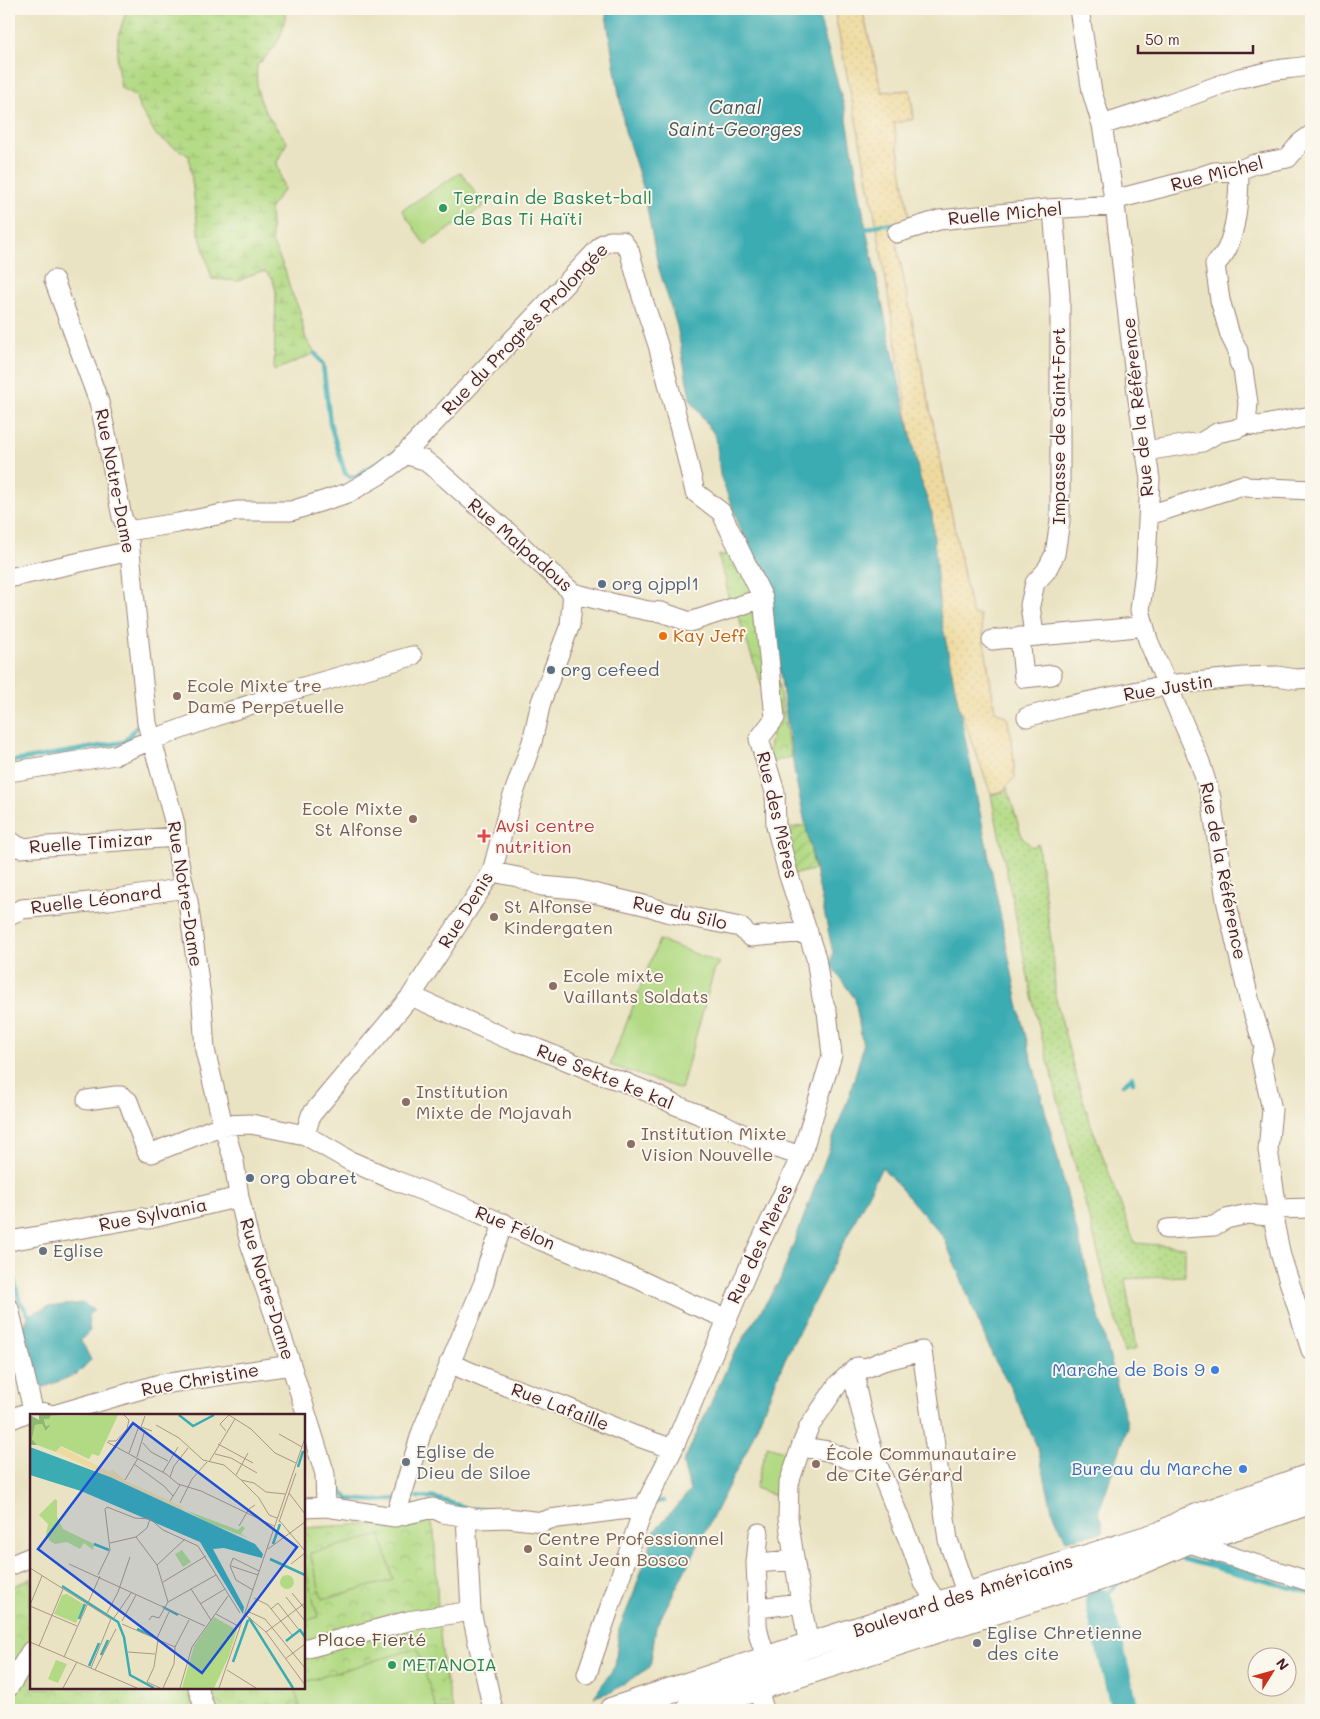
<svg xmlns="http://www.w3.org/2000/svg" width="1320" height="1719" font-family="Mali,sans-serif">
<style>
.grass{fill:url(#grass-dots);stroke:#7e7c58}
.wetland{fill:url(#wetland-marsh);stroke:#7e7c58}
.sand{fill:url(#sand-dots);stroke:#9c7c64}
.park{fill:url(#park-crowns);stroke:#7e7c58}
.garden{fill:url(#garden-furrows);stroke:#7e7c58}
.pitch{fill:#b2da84;stroke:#7e7c58}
.water{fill:#3aacb2;stroke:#42666e}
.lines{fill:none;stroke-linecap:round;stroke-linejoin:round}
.stream{stroke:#3aacb2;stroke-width:4.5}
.river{stroke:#3aacb2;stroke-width:28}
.minor-casing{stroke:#9a8177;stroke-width:21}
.major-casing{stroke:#9a8177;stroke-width:27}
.minor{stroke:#fff;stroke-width:19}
.major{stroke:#fff;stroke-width:25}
.leisure-dot{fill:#2e9e5b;stroke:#fbf7ec;stroke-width:2}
.service-dot{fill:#5c6f8a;stroke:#fbf7ec;stroke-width:2}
.food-dot{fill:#e8710a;stroke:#fbf7ec;stroke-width:2}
.education-dot{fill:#8d6e63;stroke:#fbf7ec;stroke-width:2}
.health-dot{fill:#e0444e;stroke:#fbf7ec;stroke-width:2}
.worship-dot{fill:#6b7280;stroke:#fbf7ec;stroke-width:2}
.shop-dot{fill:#3f7fe0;stroke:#fbf7ec;stroke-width:2}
.labels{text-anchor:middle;stroke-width:4;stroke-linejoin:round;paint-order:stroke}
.street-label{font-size:18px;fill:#4a1f2b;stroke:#fbf7ec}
.leisure-label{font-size:18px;fill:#27864d;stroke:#fbf7ec;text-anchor:start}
.service-label{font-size:18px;fill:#4e5e75;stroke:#fbf7ec;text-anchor:start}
.food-label{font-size:18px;fill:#c56008;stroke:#fbf7ec;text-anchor:start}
.education-label{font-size:18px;fill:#785e54;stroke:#fbf7ec;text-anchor:start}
.health-label{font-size:18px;fill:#be3a42;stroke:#fbf7ec;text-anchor:start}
.worship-label{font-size:18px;fill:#5b616d;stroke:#fbf7ec;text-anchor:start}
.shop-label{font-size:18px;fill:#366cbe;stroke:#fbf7ec;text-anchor:end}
.park-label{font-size:18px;fill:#644e41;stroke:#fbf7ec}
.water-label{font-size:19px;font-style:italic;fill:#445761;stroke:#fbf7ec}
.inset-river{fill:none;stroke:#3aacb2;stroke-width:2.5}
.inset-road{fill:none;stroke:#aa9586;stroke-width:1}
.view{fill:#1d4ed8;fill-opacity:0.15;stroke:#1d4ed8;stroke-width:2.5}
.inset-edge{fill:none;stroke:#4a1f2b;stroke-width:2.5}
</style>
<defs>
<pattern id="grass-dots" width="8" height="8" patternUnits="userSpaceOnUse" patternTransform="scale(1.25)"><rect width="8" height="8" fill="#b2da84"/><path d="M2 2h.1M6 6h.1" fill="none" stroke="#9bbb72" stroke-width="1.8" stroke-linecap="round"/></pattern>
<pattern id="wetland-marsh" width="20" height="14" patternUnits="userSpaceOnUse" patternTransform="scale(1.25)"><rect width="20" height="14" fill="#b2da84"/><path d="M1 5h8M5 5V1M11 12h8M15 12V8" fill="none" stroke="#9bbb72"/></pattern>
<pattern id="sand-dots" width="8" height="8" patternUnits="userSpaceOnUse" patternTransform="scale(1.25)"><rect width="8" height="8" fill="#eeda9e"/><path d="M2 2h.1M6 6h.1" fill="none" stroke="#cebb88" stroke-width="1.8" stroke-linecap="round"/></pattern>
<pattern id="park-crowns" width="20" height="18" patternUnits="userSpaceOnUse" patternTransform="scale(1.25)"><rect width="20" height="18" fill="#b2da84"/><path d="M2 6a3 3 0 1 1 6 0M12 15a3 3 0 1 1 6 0" fill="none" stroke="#9bbb72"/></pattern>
<pattern id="garden-furrows" width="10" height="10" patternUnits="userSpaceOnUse" patternTransform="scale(1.25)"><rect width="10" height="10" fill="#b2da84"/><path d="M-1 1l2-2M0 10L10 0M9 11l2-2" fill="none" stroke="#9bbb72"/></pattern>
</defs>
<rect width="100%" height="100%" fill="#fbf7ec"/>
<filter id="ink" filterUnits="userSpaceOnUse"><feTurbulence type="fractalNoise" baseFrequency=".02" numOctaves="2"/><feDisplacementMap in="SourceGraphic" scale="10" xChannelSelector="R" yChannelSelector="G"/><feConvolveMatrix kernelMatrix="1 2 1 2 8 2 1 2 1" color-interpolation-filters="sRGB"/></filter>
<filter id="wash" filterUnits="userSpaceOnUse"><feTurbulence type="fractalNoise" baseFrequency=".0096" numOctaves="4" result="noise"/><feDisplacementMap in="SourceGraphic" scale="20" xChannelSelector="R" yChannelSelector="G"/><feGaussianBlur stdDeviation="1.12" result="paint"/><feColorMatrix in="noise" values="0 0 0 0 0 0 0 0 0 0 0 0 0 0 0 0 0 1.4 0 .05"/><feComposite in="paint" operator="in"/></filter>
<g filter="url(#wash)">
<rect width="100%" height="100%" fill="#eae3c3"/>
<path class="grass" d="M 1007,787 L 1022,837 L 1032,847 L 1038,844 L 1054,963 L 1055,995 L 1073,1066 L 1089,1119 L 1135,1243 L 1185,1247 L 1185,1276 L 1125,1279 L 1136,1349 L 1124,1352 L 1035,1011 L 991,795 L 1003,792 Z"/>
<path class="wetland" d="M 127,9 L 286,9 C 283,36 278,47 257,65 C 254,102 266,113 287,142 L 277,162 L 284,189 L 270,208 L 272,242 L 285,270 L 290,289 L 300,311 L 303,328 L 306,339 L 315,353 L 274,371 L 276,292 L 273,280 L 266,272 L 258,272 L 239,281 L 212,279 L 198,230 L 189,156 L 157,136 L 139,107 L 136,96 L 121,88 L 117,64 L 118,37 Z"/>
<path class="sand" d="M 834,9 L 862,9 L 882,92 L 910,90 L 914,119 L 894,123 L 912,236 L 896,241 L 972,614 L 980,615 L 995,711 L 1007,717 L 1012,739 L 1015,777 L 1002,791 L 991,794 L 952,687 L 877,227 Z"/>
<path class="park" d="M 745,551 L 763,598 L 791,757 L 766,764 L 774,722 L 737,613 L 731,613 L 725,578 L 718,556 Z
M 429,1520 L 434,1532 C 438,1591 437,1653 453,1710 L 9,1710 L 9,1588 L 31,1578 L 31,1688 L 304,1688 L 304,1528 Z"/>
<path class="garden" d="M 807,825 L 814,870 L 793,874 L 785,829 Z"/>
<path class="pitch" d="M 461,172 L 484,206 L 425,245 L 402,210 Z
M 659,940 L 720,963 L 714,971 L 681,1089 L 610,1065 Z
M 767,1446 L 791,1453 L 778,1496 L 755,1488 Z
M 381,1535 L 393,1580 L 322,1599 L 310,1553 Z
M 304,1565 L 318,1617 L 304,1621 Z
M 417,1648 L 437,1710 L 301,1710 L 294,1688 L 304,1688 L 304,1682 Z"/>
<path class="water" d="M 605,9 L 817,9 L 846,113 L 866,229 L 920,478 L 932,514 L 940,612 L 1021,1018 L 1128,1427 L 1099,1511 L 1103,1532 L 1066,1540 L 1052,1510 L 1038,1449 L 1014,1394 L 993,1357 L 944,1238 L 882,1167 L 785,1359 L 747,1450 L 656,1627 L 650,1667 L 611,1692 L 594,1697 L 615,1666 L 619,1629 L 634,1593 L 655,1530 L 690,1491 L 683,1463 L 732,1357 L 780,1280 L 849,1096 L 863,1048 L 855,999 L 830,964 L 833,953 L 795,776 L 775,639 L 750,554 L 720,475 L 716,437 L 690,399 L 677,326 L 658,266 L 643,187 L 625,131 Z
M 82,1303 L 94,1310 L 88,1315 L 90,1331 L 81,1340 L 91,1360 L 77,1374 L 42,1388 L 23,1328 L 29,1315 L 47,1307 Z"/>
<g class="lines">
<path class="stream" d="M 866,229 L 882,224 L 899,224
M 315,353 L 323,365 L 330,423 L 345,473 L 350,477 L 356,476 L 394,453
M 9,762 L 124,742 L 142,721
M 1123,1085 L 1132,1077 L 1133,1082
M 295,1126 L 303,1112
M 9,1258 L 19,1300 L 29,1315
M 332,1478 L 348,1499 L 376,1501 L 396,1499
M 417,1497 L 435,1498 L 464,1507
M 652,1502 L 664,1501
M 472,1509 L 484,1509 L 491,1511
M 1218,1546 L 1234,1540
M 1198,1555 L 1210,1562 L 1257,1574
M 1183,1559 L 1311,1593
M 1099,1602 L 1119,1582"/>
<path class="river" d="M 1099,1602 L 1125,1710"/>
</g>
</g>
<g filter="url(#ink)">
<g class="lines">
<defs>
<path id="minor" d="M 1079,9 L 1092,92 L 1102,125 L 1115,205 L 1137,393 L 1150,479 L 1146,563 L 1140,610 L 1148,640 L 1200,762 L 1211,798 L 1226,900 L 1249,999 L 1264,1047 L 1261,1059 L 1272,1110 L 1268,1150 L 1277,1209 L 1274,1222 L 1281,1256 L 1311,1350
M 1102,125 L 1173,102 L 1239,78 C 1249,77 1257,74 1267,72 C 1281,68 1297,69 1311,65
M 1239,170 C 1239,195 1237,226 1227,249 C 1224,255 1219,260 1215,265 L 1220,300 L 1230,335 L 1238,351 L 1239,362 L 1243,370 L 1248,403 L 1246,424
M 1113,200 L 1187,181 L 1214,172 L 1239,170 L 1255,164 L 1288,158 L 1300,143 L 1311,135
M 897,233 L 939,220 L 1046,209 L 1115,205
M 54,280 L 99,402 L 107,438 L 119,502 L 122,517 L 128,531 L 147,723 L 175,824 C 176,850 181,876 188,901 L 202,1004 L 205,1050 L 223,1125 L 234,1161 L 239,1197 L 250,1243 L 288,1355 L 325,1474 L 326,1507
M 1145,451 L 1202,442 L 1217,433 L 1236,429 L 1246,424 L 1259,426 L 1311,416
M 404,454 L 424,460 L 438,471 L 511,535 L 531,555 L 573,593 L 615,604 L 649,611 L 661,612 L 690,622 L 763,598
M 1149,515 L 1243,485 L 1246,487 L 1311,490
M 128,531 L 178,523 L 237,511 L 291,511 L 348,493 L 379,475 L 400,459 L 603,244 L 610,241 L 622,241 L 629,250 L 643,300 L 658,345 L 682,437 L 695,492 L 721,512 L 763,598 L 775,718 L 759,739 L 775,792 L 776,826 L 788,873 L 816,958 L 822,998 L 827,1012 L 832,1055 L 801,1156 L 752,1260 L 673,1449 L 644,1507 L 587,1674
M 9,578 L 130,551
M 1034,635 L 1030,605 L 1035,583 L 1046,571 L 1055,554 L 1060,521 L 1060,295 L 1053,210
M 1020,637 L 1024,678 L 1052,675
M 992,640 C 1043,635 1093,632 1144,626
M 1027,717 L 1067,706 L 1167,685 L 1244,677 L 1277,676 L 1296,679 L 1311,678
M 9,772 L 115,755 L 151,740 L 225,713 L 300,688 L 412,656
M 9,840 L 20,848 L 176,837
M 492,872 L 518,877 L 542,886 L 576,889 L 648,906 L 666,912 L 740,927 L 751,937 L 808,932
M 9,915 L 22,909 L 109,900 L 184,888
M 411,996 L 508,1039 L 528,1045 L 605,1076 L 624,1082 L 660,1097 L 673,1104 L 723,1124 L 758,1142 L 801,1156
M 87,1100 L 116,1096 L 121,1096 L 128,1101 L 147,1152 L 152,1153 L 223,1125 L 251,1124 L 305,1135 L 350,1161 L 394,1180 L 463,1206 L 542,1241 L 638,1279 L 691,1304 L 726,1318
M 305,1135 L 311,1115 L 411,996 L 492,872 L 509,807 L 532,742 L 541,702 L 570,625 L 573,593
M 1167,1229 L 1214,1226 L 1226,1219 L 1248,1214 L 1268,1216 L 1276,1212 L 1277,1209 L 1311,1208
M 9,1241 L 141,1218 L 148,1219 L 239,1197
M 9,1308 L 33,1410
M 449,1363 L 487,1379 L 563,1406 L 633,1435 L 673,1449
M 857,1367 L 856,1388 L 861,1410 L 875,1458 L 913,1551 L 924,1583 L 938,1604
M 9,1420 L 33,1410 L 53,1415 L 156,1385 L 291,1365
M 801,1447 L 828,1451 L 850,1460 L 875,1458
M 304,1508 L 326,1507 L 395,1517 L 433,1508 L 443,1513 L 480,1519 L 507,1518 L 543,1522 L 550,1519 L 644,1507
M 466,1516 L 471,1611 L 493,1710
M 395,1517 L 422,1431 L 484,1282 L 488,1263 L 504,1223
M 759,1533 L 756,1563 L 794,1560
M 1183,1541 L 1311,1582
M 756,1563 L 758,1608
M 9,1566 L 31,1557
M 809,1645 L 801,1603 L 788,1518 L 789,1483 L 801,1447 L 809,1427 L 838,1384 L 857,1367 L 866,1368 L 883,1361 L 922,1351 L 948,1540 L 967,1595
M 304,1649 L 408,1621 L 471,1611
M 767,1659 C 761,1643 754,1627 758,1608 L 801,1603
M 9,1687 L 31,1651
M 198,1688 L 205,1710
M 758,1688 L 764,1710"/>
<path id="major" d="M 612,1710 L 809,1645 L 1161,1534 L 1185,1521 L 1311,1476
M 689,1710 L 1114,1573 L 1186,1542 L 1255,1521 L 1311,1501"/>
</defs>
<use href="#minor" class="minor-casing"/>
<use href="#major" class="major-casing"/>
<use href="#minor" class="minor"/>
<use href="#major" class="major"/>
</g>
</g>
<g class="leisure-dot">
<circle cx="443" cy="208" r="5"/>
<circle cx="392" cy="1665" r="5"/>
</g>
<g class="service-dot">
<circle cx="602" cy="584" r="5"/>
<circle cx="551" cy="670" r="5"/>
<circle cx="250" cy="1178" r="5"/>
</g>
<circle class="food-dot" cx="663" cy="636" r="5"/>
<g class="education-dot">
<circle cx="177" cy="696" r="5"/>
<circle cx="413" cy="819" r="5"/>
<circle cx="494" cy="917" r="5"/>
<circle cx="553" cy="986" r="5"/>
<circle cx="406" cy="1102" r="5"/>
<circle cx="631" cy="1144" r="5"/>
<circle cx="816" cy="1464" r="5"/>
<circle cx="528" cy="1549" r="5"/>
</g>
<path class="health-dot" d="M481.5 828.5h5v5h5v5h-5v5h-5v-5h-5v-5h5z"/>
<g class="worship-dot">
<circle cx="43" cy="1251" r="5"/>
<circle cx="406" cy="1462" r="5"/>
<circle cx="977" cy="1643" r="5"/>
</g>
<g class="shop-dot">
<circle cx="1215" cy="1370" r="5"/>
<circle cx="1243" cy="1469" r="5"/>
</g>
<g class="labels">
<g class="street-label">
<text transform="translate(1217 174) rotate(-14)" y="6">Rue Michel</text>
<text transform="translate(1005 214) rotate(-5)" y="6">Ruelle Michel</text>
<text transform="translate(525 329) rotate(-46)" y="6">Rue du Progrès Prolongée</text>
<text transform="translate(1138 407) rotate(-96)" y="6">Rue de la Référence</text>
<text transform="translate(1059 426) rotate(-90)" y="6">Impasse de Saint-Fort</text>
<text transform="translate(115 481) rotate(79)" y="6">Rue Notre-Dame</text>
<text transform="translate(520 545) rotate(41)" y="6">Rue Malpadous</text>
<text transform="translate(1168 688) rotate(-9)" y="6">Rue Justin</text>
<text transform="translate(777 815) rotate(77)" y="6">Rue des Mères</text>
<text transform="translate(91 843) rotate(-4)" y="6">Ruelle Timizar</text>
<text transform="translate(1223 871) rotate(79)" y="6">Rue de la Référence</text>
<text transform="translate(185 894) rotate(81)" y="6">Rue Notre-Dame</text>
<text transform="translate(96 900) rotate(-7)" y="6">Ruelle Léonard</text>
<text transform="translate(466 910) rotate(-58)" y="6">Rue Denis</text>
<text transform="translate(680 913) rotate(13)" y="6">Rue du Silo</text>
<text transform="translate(605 1077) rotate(22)" y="6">Rue Sekte ke kal</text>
<text transform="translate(153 1215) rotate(-11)" y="6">Rue Sylvania</text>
<text transform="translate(515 1228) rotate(23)" y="6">Rue Félon</text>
<text transform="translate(760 1244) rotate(-65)" y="6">Rue des Mères</text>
<text transform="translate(267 1289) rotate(73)" y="6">Rue Notre-Dame</text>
<text transform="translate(200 1380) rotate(-10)" y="6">Rue Christine</text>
<text transform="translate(560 1407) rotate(21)" y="6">Rue Lafaille</text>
<text transform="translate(963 1596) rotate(-18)" y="6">Boulevard des Américains</text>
</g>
<g class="leisure-label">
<text x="453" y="204">Terrain de Basket-ball<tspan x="453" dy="21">de Bas Ti Haïti</tspan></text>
<text x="402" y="1671">METANOIA</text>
</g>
<g class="service-label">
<text x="612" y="590">org ojppl1</text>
<text x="561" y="676">org cefeed</text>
<text x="260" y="1184">org obaret</text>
</g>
<g class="food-label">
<text x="673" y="642">Kay Jeff</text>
</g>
<g class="education-label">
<text x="187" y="692">Ecole Mixte tre<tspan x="187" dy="21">Dame Perpetuelle</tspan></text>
<text x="403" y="815" text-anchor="end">Ecole Mixte<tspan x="403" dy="21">St Alfonse</tspan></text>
<text x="504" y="913">St Alfonse<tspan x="504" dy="21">Kindergaten</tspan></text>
<text x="563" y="982">Ecole mixte<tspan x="563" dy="21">Vaillants Soldats</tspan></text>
<text x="416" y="1098">Institution<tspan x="416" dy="21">Mixte de Mojavah</tspan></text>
<text x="641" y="1140">Institution Mixte<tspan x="641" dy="21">Vision Nouvelle</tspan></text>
<text x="826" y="1460">École Communautaire<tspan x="826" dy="21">de Cite Gérard</tspan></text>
<text x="538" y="1545">Centre Professionnel<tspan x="538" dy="21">Saint Jean Bosco</tspan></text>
</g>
<g class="health-label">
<text x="495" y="832">Avsi centre<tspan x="495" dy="21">nutrition</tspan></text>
</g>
<g class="worship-label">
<text x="53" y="1257">Eglise</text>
<text x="416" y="1458">Eglise de<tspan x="416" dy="21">Dieu de Siloe</tspan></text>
<text x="987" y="1639">Eglise Chretienne<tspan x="987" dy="21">des cite</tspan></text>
</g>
<g class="shop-label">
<text x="1205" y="1376">Marche de Bois 9</text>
<text x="1233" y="1475">Bureau du Marche</text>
</g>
<g class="park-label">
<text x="372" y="1646">Place Fierté</text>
</g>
<g class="water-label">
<text x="735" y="114">Canal<tspan x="735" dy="22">Saint-Georges</tspan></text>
</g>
</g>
<g transform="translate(30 1414)">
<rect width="275" height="275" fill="#eae3c3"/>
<path d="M 21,1 L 32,2 L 88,1 L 69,42 L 62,40 L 59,45 L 31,32 L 26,38 L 7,31 L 2,25 L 5,11 L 12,10 L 17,17 L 21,11 L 17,13 L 14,4 ZM 155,96 L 208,116 L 212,112 L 215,114 L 211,120 L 218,124 L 179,109 Z" fill="#b2da84"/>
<path d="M 0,1 L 9,6 L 9,1 L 21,1 L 19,5 L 14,5 L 16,12 L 21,11 L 16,17 L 12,10 L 5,11 L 2,25 L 7,31 L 0,31 Z" fill="#8dba72"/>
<path d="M 25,85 L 27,86 L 27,103 L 33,115 L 64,130 L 63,136 L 54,129 L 50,135 L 37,128 L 25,130 L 20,127 L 16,120 L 18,110 L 9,101 Z" fill="#b2da84"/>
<path d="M 31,33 L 80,58 L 82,55 L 96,67 L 151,92 L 155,98 L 26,38 Z" fill="#eeda9e"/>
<path d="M 184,203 L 207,216 L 198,244 L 184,274 L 152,274 L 164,232 Z" fill="#b2da84"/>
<path d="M 152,136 L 161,148 L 153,153 L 145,140 ZM250 168a7 7 0 1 1 14 0a7 7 0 1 1-14 0ZM 37,180 L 55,191 L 46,209 L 24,200 L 32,181 ZM190 223a7 7 0 1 1 14 0a7 7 0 1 1-14 0ZM 26,246 L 37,250 L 28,269 L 18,265 Z" fill="#b2da84"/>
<path d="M 0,33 L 80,63 L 225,130 L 233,140 L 232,144 L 194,134 L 183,135 L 214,193 L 213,200 L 170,128 L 51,77 L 0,61 Z" fill="#3aacb2"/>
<path class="inset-river" d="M 149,1 L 163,12 L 184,1M 268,53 L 273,37M 64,130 L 79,136M 243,130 L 250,110M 240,145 L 275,161M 32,172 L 88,208 L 94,223 L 100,261 L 124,274M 133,193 L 148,201M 219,204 L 263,274M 49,205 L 55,190M 107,215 L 123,222M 256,227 L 270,216 L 275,223M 71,241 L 78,226M 203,248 L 218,206M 59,252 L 69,229"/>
<path class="inset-road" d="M 199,1 L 221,15 L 245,39 L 266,49M 115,2 L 111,13 L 122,17M 126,11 L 149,24 L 173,46 L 194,51 L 211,66 L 224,69 L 236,78 L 255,80M 196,17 L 190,10 L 199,1M 249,20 L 272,33M 78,27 L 86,27 L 97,15 L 99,6 L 94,1M 77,28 L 136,60 L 148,70 L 171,77 L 244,112M 113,29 L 121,38 L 138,47M 188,30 L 223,49M 99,39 L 109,12M 185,40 L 201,44 L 227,59M 107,43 L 115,16M 179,48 L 205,5M 104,50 L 134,72 L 143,82M 133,58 L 148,33M 206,61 L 218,39M 140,63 L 144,52 L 158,34M 95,66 L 108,44M 212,67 L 229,84 L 239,101 L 247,104M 259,79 L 275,100M 140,87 L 150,71M 150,89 L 162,65 L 177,48M 249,106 L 275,137M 249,108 L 266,59M 209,112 L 219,95 L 225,91M 106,123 L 127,151 L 138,188M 80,129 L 106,123 L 117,114 L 120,105M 238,135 L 275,108M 39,150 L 175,212M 261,150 L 275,139M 127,151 L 155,125M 201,152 L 228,161M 0,154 L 81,205 L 61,254M 68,161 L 80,136 L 75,95 L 77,93 L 105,104 L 120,105 L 133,116 L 168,132 L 210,199M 133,168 L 176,142M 161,175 L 181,206M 223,176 L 206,166 L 200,152 L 203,144 L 229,157M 262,179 L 275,195M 256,183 L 275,207M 224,184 L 238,191 L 262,221M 170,190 L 195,175M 0,191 L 12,162M 0,192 L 47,212M 241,195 L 248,189 L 269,216M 219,198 L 235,205 L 275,254M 77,199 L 88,178 L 100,143M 186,200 L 210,213M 217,202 L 236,218 L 275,271M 84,204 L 101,179M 119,206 L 122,202 L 129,204 L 138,188 L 186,161M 92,207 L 106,181M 92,210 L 145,233M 236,218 L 275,189M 127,224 L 139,198M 128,226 L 124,253 L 117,268 L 130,274M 0,228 L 107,274M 9,232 L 33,175M 98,238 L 125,240M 34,243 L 70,162M 255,245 L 275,230M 65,256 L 86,215M 197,256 L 226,274M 33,274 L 47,248M 133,274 L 144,250 L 145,233 L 159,206M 150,274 L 162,233 L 198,182M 189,274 L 275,24"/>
<path class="view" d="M 103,9 L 267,133 L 172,259 L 8,135 Z"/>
<rect width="275" height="275" class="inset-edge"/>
</g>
<rect width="1320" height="1719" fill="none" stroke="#fbf7ec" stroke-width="30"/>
<g transform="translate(1272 1672) rotate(53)"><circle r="24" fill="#fbf7ec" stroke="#b4a19f"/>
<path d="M0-4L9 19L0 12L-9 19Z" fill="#c8321e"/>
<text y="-8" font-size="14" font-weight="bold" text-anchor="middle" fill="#4a1f2b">N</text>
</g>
<path d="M1138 45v8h115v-8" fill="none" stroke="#4a1f2b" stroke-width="2.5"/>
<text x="1145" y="45" font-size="15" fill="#4a1f2b" stroke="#fbf7ec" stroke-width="4" paint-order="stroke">50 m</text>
</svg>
